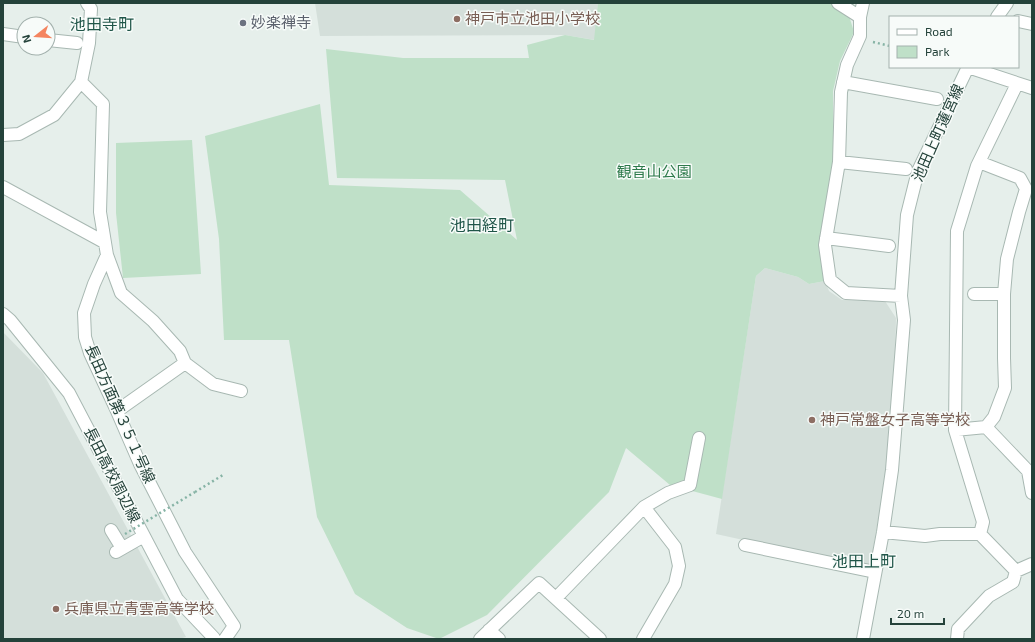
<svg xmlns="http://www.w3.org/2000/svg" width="1035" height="642" font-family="'Exo 2','Noto Sans JP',sans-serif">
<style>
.built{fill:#d4dfda}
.green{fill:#bfe0c8}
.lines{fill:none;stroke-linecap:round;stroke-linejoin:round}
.minor-casing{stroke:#a8b8b2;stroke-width:14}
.path{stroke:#86b3a5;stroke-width:2.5;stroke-dasharray:2 3;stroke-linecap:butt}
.minor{stroke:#fff;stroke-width:12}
.path-bridge{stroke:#86b3a5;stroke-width:2.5;stroke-dasharray:2 3;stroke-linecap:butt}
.education-dot{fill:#8d6e63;stroke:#f7fbf9;stroke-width:1.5}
.worship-dot{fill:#6b7280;stroke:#f7fbf9;stroke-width:1.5}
.labels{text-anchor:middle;stroke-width:3;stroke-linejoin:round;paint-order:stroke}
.education-label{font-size:15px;fill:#785e54;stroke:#f7fbf9;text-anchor:start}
.worship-label{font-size:15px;fill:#5b616d;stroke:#f7fbf9;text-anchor:start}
.street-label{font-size:15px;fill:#24423a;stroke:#f7fbf9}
.park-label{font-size:15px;fill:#2d7a4b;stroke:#f7fbf9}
.neighbourhood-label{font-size:16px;fill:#1f5548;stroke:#f7fbf9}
</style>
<rect width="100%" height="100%" fill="#e6efeb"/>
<path class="built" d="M 315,3 L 598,3 L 595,40 L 565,35 L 320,36 Z
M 765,268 L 798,277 L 809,284 L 825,281 L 829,291 L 842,300 L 885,301 L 896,318 L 895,368 L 886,471 L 870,568 L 716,534 L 756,276 Z
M 3,332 L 43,373 L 186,637 L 179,639 L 3,639 Z"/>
<path class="green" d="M 598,3 L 854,3 L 850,19 L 854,32 L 840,61 L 833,91 L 833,161 L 819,245 L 825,281 L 809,284 L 798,277 L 765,268 L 756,276 L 722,499 L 670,485 L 626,448 L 609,492 L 487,615 L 439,639 L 407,628 L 355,594 L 317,517 L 289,340 L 224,340 L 219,239 L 205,136 L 320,104 L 329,185 L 460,190 L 517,240 L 505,180 L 337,178 L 326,49 L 403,58 L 529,58 L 527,45 L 565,35 L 594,40 Z
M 192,140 L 201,274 L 123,278 L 116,213 L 116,143 Z"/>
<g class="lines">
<defs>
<path id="minor" d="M 838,3 L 860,17
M 997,17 L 1007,3
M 1018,21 L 1032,24
M 3,34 L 24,37
M 48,40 L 77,43
M 968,67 L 1032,88
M 81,82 L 103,104 L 100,212 L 107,255 L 121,293 L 153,321 L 180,351 L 185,363 L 213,384 L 241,391
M 843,82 L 937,99
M 3,135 L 19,134 L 54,115 L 81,82 L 89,43 L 91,9 L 87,3
M 839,162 L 906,169
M 3,187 L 104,242
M 826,238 L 889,246
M 107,255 L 94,284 L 84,313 L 85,337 L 90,353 L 117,411 L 140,464 L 185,552 L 234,626 L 225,639
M 974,294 L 1004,294
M 901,296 L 907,215 L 918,171 L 968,67
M 3,314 L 10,320 L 69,393 L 177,599 L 214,638 L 212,639
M 117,411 L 185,363
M 986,427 L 1028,471 L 1032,493
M 955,430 L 986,427 L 994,417 L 1005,388 L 1004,358 L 1004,294 L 1007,259 L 1019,212 L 1026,189 L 1020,178 L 979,162
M 111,530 L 122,548
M 883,532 L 925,536 L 940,534 L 980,534 L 983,522 L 955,430 L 957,231 L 977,166 L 1017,84
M 745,545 L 875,572
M 116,552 L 144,536
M 1016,571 L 1032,564
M 556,598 L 644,507 L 668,493 L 690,485 L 699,438
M 489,630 L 499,639
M 480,639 L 539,583 L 600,639
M 643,639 L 675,584 L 679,566 L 675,547 L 644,507
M 863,639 L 883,532 L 892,470 L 904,320 L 901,296 L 846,293 L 830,280 L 825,245 L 839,162 L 841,92 L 847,65 L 860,36 L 860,17 L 863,3
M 957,639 L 958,629 L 989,596 L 1013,582 L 1016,571 L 980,534"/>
</defs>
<use href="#minor" class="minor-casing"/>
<path class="path" d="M 873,42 L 890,46
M 195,492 L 223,475"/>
<use href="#minor" class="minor"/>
<path class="path-bridge" d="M 125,534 L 195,492"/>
</g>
<g class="education-dot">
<circle cx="457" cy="19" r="4"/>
<circle cx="812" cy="420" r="4"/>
<circle cx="56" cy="609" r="4"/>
</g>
<circle class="worship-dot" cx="243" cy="23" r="4"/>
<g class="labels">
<g class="education-label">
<text x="465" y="24">神戸市立池田小学校</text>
<text x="820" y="425">神戸常盤女子高等学校</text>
<text x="64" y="614">兵庫県立青雲高等学校</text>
</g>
<g class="worship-label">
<text x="251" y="28">妙楽禅寺</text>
</g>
<g class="street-label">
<text transform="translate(938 133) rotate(-66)" y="5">池田上町蓮宮線</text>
<text transform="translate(120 414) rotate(66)" y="5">長田方面第３５１号線</text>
<text transform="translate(112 475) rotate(63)" y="5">長田高校周辺線</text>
</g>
<g class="park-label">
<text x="654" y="177">観音山公園</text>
</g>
<g class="neighbourhood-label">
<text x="102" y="30">池田寺町</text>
<text x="482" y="231">池田経町</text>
<text x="864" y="567">池田上町</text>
</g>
</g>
<rect width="1035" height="642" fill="none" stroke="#24423a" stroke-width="8"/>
<rect x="889" y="16" width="130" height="52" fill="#f7fbf9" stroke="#a3b1ad"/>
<rect x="897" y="29" width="20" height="6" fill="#ffffff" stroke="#a3b1ad"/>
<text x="925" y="36" font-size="12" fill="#24423a">Road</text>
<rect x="897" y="46" width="20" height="12" fill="#bfe0c8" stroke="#a3b1ad"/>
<text x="925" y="56" font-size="12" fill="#24423a">Park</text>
<g transform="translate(36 36) rotate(253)"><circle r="19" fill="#f7fbf9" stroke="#a3b1ad"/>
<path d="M0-3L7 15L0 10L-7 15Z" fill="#f4845f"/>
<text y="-6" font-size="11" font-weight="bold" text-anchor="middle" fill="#24423a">N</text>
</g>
<path d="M891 618v6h53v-6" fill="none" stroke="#24423a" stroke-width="2"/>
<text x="897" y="618" font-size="12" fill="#24423a" stroke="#f7fbf9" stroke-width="3" paint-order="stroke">20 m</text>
</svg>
